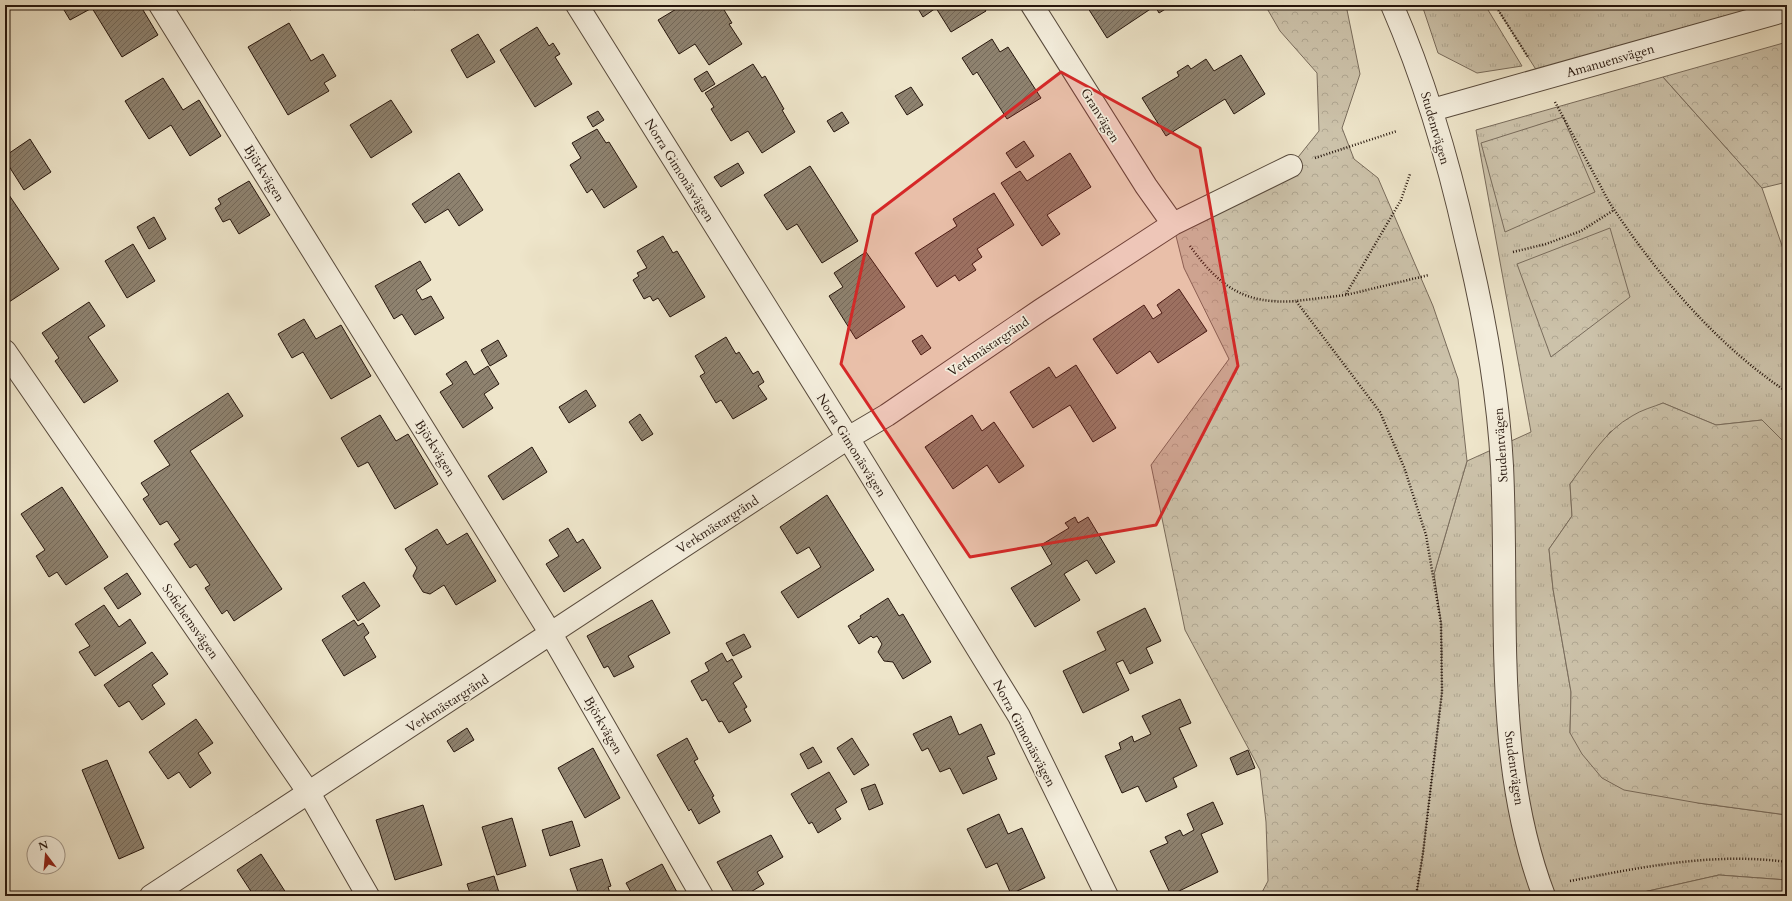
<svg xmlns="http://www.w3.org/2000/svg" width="1792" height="901" font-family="Cardo,serif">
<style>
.grass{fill:url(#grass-tufts);stroke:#796c5c}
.forest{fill:url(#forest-crowns);stroke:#796c5c}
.building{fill:url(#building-hatch);stroke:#26160d}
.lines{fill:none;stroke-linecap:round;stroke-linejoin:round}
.minor-casing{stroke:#584a3c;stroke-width:24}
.path{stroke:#26160d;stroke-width:2.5;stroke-dasharray:1 2;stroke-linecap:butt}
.minor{stroke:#f4eedd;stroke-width:22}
.marked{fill:#d62828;fill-opacity:0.2;stroke:#d62828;stroke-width:3;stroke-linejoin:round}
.labels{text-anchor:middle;stroke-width:3.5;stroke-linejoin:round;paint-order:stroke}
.street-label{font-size:13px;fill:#26160d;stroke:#f4eedd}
</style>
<defs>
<pattern id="grass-tufts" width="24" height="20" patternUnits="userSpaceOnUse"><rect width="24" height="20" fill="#ccc2aa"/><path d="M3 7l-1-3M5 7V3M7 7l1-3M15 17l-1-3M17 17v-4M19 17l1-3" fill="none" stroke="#afa691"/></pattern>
<pattern id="forest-crowns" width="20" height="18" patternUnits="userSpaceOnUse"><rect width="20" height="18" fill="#ccc2aa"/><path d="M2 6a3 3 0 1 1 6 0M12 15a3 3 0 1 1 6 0" fill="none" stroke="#afa691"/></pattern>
<pattern id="building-hatch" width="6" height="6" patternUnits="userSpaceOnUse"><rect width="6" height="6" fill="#8e826f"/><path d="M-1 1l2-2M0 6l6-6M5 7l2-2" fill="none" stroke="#74695a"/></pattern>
</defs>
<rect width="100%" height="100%" fill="#eee5ca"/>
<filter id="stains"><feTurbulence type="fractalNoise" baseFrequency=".005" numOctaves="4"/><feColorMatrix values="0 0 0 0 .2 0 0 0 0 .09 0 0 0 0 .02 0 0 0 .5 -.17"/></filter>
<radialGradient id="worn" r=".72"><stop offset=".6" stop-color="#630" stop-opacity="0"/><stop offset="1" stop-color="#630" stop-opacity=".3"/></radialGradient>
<path class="grass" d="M 1422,5 L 1485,5 L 1522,66 L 1477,73 L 1438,53 Z
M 1495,5 L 1787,5 L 1542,79 Z
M 1663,77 L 1762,188 L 1787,260 L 1787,445 L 1762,420 L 1716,425 L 1663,403 L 1610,432 L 1570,484 L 1572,516 L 1549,549 L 1553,589 L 1571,692 L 1570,733 L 1698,803 L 1787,815 L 1787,880 L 1719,875 L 1626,896 L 1416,896 L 1423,853 L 1442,655 L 1441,623 L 1434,574 L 1467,461 L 1531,432 L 1476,130 Z"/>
<path class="forest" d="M 1265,5 L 1346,5 L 1360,74 L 1342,128 L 1354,159 L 1378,178 L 1433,306 L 1458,379 L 1467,461 L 1434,574 L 1441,623 L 1442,692 L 1423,853 L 1416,896 L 1260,896 L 1268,881 L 1266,822 L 1260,770 L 1185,630 L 1151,465 L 1229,359 L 1184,268 L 1173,224 L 1291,166 L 1319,131 L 1317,73 L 1280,31 Z
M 1787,42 L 1787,182 L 1762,188 L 1663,77 Z
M 1563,117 L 1595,192 L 1505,232 L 1481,143 Z
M 1610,228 L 1630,297 L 1551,357 L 1517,264 Z
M 1663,403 L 1716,425 L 1762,420 L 1787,445 L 1787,815 L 1698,803 L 1624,790 L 1602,778 L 1582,754 L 1570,733 L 1571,692 L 1553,589 L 1549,549 L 1572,516 L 1570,484 C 1588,460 1605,431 1632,416 C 1641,410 1653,407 1663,403 Z
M 1719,875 L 1787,880 L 1787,896 L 1626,896 Z"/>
<path class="building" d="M 61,5 L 140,5 L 158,35 L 122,57 L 92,8 L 70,20 Z
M 287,5 L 299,5 L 290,10 Z
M 411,5 L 422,5 L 414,10 Z
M 683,5 L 721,5 L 732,23 L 729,24 L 742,44 L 709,65 L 695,44 L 679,54 L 658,20 Z
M 916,5 L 983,5 L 986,11 L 951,32 L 936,8 L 923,17 Z
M 1086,5 L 1172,5 L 1159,13 L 1155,6 L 1107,38 Z
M 289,23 L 311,61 L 323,54 L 336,76 L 324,83 L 329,91 L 288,115 L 248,47 Z
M 537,27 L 549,46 L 553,43 L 560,54 L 555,57 L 572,84 L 535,107 L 500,50 Z
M 478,34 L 495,62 L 467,78 L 451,50 Z
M 992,39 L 1000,52 L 1008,47 L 1041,98 L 1007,119 L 977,72 L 973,75 L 962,58 Z
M 1241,55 L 1265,94 L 1234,114 L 1225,99 L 1166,136 L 1142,98 L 1179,76 L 1177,72 L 1188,65 L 1191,69 L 1206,59 L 1214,71 Z
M 753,64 L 762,78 L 765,76 L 784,109 L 782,110 L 795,132 L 762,153 L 748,131 L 731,141 L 711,109 L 714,107 L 705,93 Z
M 707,71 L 715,84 L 702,92 L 694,79 Z
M 163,78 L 183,110 L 199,100 L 221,136 L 190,156 L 171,125 L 149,139 L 125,101 Z
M 911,87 L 923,105 L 907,115 L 895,96 Z
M 391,100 L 412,132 L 371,158 L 350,125 Z
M 598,111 L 604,120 L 593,127 L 587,117 Z
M 842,112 L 849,123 L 834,132 L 827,121 Z
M 597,129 L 606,143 L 609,142 L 637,187 L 604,208 L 592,189 L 587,193 L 570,165 L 581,158 L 572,143 Z
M 30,139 L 51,172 L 24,190 L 5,160 L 5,156 Z
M 1024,141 L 1034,156 L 1016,168 L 1006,153 Z
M 1070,153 L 1091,187 L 1047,215 L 1060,234 L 1042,246 L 1001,183 L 1020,171 L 1027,181 Z
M 738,163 L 744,173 L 721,187 L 714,177 Z
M 810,166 L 858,241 L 822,263 L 797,224 L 787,230 L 764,195 Z
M 459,173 L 483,210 L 459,226 L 448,209 L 425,223 L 412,204 Z
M 249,181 L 270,215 L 239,234 L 230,219 L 223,222 L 215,208 L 221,204 L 218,199 Z
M 994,193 L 1014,225 L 977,249 L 982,257 L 972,264 L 976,270 L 959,281 L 955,275 L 937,287 L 915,253 L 957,226 L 953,219 Z
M 9,195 L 59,269 L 9,302 L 5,296 L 5,198 Z
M 154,217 L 166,239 L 149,249 L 137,227 Z
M 663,236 L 673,253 L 677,251 L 705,297 L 670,317 L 658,298 L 653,301 L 650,296 L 644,299 L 633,280 L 639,276 L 637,273 L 647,268 L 637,251 Z
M 133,244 L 155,281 L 127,298 L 105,261 Z
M 866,252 L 905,307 L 856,339 L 829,296 L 843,287 L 834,273 Z
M 420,261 L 431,280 L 416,290 L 422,300 L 431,296 L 444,318 L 415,335 L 402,314 L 394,319 L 375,286 Z
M 1179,289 L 1207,331 L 1158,363 L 1150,351 L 1117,374 L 1093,339 L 1144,305 L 1153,319 L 1162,313 L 1157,305 Z
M 89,302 L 105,326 L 88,337 L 118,381 L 84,403 L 55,361 L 59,358 L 42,333 Z
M 304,319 L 316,339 L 341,325 L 371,376 L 331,399 L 303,352 L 292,358 L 278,334 Z
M 922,335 L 931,348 L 921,355 L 912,341 Z
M 726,337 L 736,354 L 739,352 L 753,374 L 758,371 L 764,382 L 758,386 L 767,399 L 733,419 L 721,400 L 716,403 L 700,376 L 705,373 L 695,356 Z
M 498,340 L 507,356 L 490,366 L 481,350 Z
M 466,361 L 474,375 L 488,366 L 499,384 L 484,394 L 493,408 L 463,428 L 440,392 L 453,384 L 446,374 Z
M 1076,365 L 1116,428 L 1093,442 L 1070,405 L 1033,428 L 1010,392 L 1049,367 L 1056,378 Z
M 586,390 L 596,406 L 569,423 L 559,407 Z
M 228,393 L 243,416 L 190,451 L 282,589 L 234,621 L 227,610 L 222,614 L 205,588 L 210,585 L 196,564 L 190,568 L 174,544 L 180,540 L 167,521 L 160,525 L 143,499 L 149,495 L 141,483 L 170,465 L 154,441 Z
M 640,414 L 653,434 L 642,441 L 629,422 Z
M 380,415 L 396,441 L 408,434 L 438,484 L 395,509 L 368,462 L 358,467 L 341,438 Z
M 972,415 L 982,431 L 994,422 L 1024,466 L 999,483 L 987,465 L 953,489 L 925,447 Z
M 532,447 L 547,472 L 503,500 L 488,476 Z
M 62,487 L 108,557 L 66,585 L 57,572 L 49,577 L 36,556 L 45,550 L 21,514 Z
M 827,495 L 874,570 L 798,618 L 781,592 L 821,567 L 809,547 L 797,554 L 780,527 Z
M 1075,517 L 1078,523 L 1088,517 L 1115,562 L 1096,574 L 1087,560 L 1064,574 L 1080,600 L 1035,627 L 1011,588 L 1052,564 L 1041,545 L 1069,528 L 1065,523 Z
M 568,528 L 577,543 L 583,539 L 601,568 L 564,592 L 546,564 L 559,556 L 549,540 Z
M 437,529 L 447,545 L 467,533 L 496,581 L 456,605 L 444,585 L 430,594 L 423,592 L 413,576 L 417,568 L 405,549 Z
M 127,573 L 141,594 L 118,609 L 104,588 Z
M 364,582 L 380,606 L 358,621 L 342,596 Z
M 888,598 L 899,616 L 903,614 L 931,662 L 903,679 L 893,662 L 884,661 L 878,652 L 882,644 L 877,636 L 873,638 L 871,636 L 859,644 L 848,626 L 861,618 L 860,616 Z
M 652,600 L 670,633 L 628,656 L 634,667 L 614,677 L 608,666 L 604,668 L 587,636 Z
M 104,605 L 119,627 L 130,619 L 146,643 L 95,676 L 79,652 L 90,646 L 75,624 Z
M 1145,608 L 1161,641 L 1146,648 L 1153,663 L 1130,674 L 1123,660 L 1116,663 L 1129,690 L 1083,713 L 1063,671 L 1106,650 L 1097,632 Z
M 354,620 L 358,626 L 363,623 L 369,633 L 364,637 L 376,657 L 344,676 L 322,640 Z
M 744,634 L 751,647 L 733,656 L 726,643 Z
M 152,652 L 168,674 L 152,685 L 165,704 L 142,720 L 129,701 L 119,707 L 104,685 Z
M 722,653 L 727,662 L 732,659 L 742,677 L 733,683 L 747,707 L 744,709 L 751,721 L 729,733 L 722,721 L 719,722 L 706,699 L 702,701 L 691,681 L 709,671 L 705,663 Z
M 1180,699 L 1191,723 L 1179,728 L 1197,766 L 1173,778 L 1177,787 L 1146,802 L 1138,786 L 1122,793 L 1105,756 L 1121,749 L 1119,743 L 1132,736 L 1134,742 L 1151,734 L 1142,716 Z
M 951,716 L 959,735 L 981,724 L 995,754 L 987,757 L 997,779 L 963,794 L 950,768 L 940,772 L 928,748 L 922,751 L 913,734 Z
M 196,719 L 213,743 L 198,753 L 211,773 L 190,788 L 179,772 L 168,779 L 149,752 Z
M 467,728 L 474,740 L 454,752 L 447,741 Z
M 687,738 L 698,759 L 694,761 L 714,796 L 712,797 L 720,812 L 699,824 L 691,809 L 689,811 L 657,755 Z
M 852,738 L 869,765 L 854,775 L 837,748 Z
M 813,747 L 822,762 L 808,769 L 800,754 Z
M 593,748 L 620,798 L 585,818 L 558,768 Z
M 1248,750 L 1255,768 L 1237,775 L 1230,758 Z
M 107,760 L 144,848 L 119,859 L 82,770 Z
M 829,772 L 847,802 L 835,809 L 841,819 L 818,833 L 812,822 L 809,824 L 791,794 Z
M 875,784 L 883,804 L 869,810 L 861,789 Z
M 1213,802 L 1223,824 L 1201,834 L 1218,872 L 1171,895 L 1150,851 L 1168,843 L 1165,837 L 1180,830 L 1183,836 L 1194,830 L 1187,814 Z
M 423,805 L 442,865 L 395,880 L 376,820 Z
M 999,814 L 1008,834 L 1022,828 L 1045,878 L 1011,894 L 997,863 L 986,868 L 967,829 Z
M 512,818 L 526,866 L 497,875 L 482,827 Z
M 572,821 L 580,846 L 550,856 L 542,830 Z
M 771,835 L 783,857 L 757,872 L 764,884 L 744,896 L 736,896 L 717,862 Z
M 261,854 L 288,896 L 254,896 L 237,870 Z
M 602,859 L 611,886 L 608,887 L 611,896 L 579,895 L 570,869 Z
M 662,864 L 679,896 L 633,896 L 626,883 Z
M 494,876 L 500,896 L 471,896 L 467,884 Z
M 5,884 L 13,896 L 5,896 Z"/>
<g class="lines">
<defs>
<path id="minor" d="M 160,5 L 551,634 L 702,896
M 577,5 L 848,438 L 1019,716 L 1107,896
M 1032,5 L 1146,186 L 1173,224
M 1392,5 C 1425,81 1448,159 1466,240 C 1484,314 1498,389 1502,466 C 1509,609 1492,759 1544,896
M 1432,110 L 1787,10
M 5,351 L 309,793 L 368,896
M 151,896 L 848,438 L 887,415 L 1041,310 L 1173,224 L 1291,166"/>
</defs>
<use href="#minor" class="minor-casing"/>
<path class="path" d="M 1495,5 L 1528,57
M 1555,102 C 1568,126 1581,150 1594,174 C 1601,186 1607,200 1615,211 C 1661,279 1718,346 1787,392
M 1315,158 L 1397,131
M 1190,246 C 1219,286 1244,305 1296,301
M 1513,252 L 1546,244 L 1581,231 L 1614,210
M 1346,294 L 1401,200 L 1410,174
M 1570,881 C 1642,867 1714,852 1787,862
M 1416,896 L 1423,853 L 1442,692 L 1441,623 L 1426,535 L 1404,467 L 1380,412 L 1296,301 L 1346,295 L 1429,275
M 1496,896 L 1504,894"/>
<use href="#minor" class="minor"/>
</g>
<path class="marked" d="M 1061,72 L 1200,148 L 1238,366 L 1156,525 L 970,557 L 841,364 L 873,215 Z"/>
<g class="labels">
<g class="street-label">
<text transform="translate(1610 60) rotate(-16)" y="5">Amanuensvägen</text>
<text transform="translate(1101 115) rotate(58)" y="5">Granvägen</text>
<text transform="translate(1436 128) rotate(74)" y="5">Studentvägen</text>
<text transform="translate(680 170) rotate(58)" y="5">Norra Gimonäsvägen</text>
<text transform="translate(265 173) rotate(58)" y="5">Björkvägen</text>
<text transform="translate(988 346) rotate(-34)" y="5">Verkmästargränd</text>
<text transform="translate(852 445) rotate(58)" y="5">Norra Gimonäsvägen</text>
<text transform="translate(1500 445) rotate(-94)" y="5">Studentvägen</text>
<text transform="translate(436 448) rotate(58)" y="5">Björkvägen</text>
<text transform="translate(717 524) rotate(-33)" y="5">Verkmästargränd</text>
<text transform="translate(191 621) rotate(55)" y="5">Sofiehemsvägen</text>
<text transform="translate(447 703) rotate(-33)" y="5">Verkmästargränd</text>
<text transform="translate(604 725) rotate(60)" y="5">Björkvägen</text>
<text transform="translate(1025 733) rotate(62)" y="5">Norra Gimonäsvägen</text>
<text transform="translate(1515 768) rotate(82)" y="5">Studentvägen</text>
</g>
</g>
<rect width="1792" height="901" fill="none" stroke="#eee5ca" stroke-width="20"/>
<rect x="6" y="6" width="1780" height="889" fill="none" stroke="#26160d" stroke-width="2"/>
<rect x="10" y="10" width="1772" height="881" fill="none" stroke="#26160d"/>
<g transform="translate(46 855) rotate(344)"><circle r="19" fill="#f4eedd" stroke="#a2988a"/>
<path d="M0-3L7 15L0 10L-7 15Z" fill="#8f2418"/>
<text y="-6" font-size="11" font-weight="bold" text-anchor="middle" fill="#26160d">N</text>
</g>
<rect width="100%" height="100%" filter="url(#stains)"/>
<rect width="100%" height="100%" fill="url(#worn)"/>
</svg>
